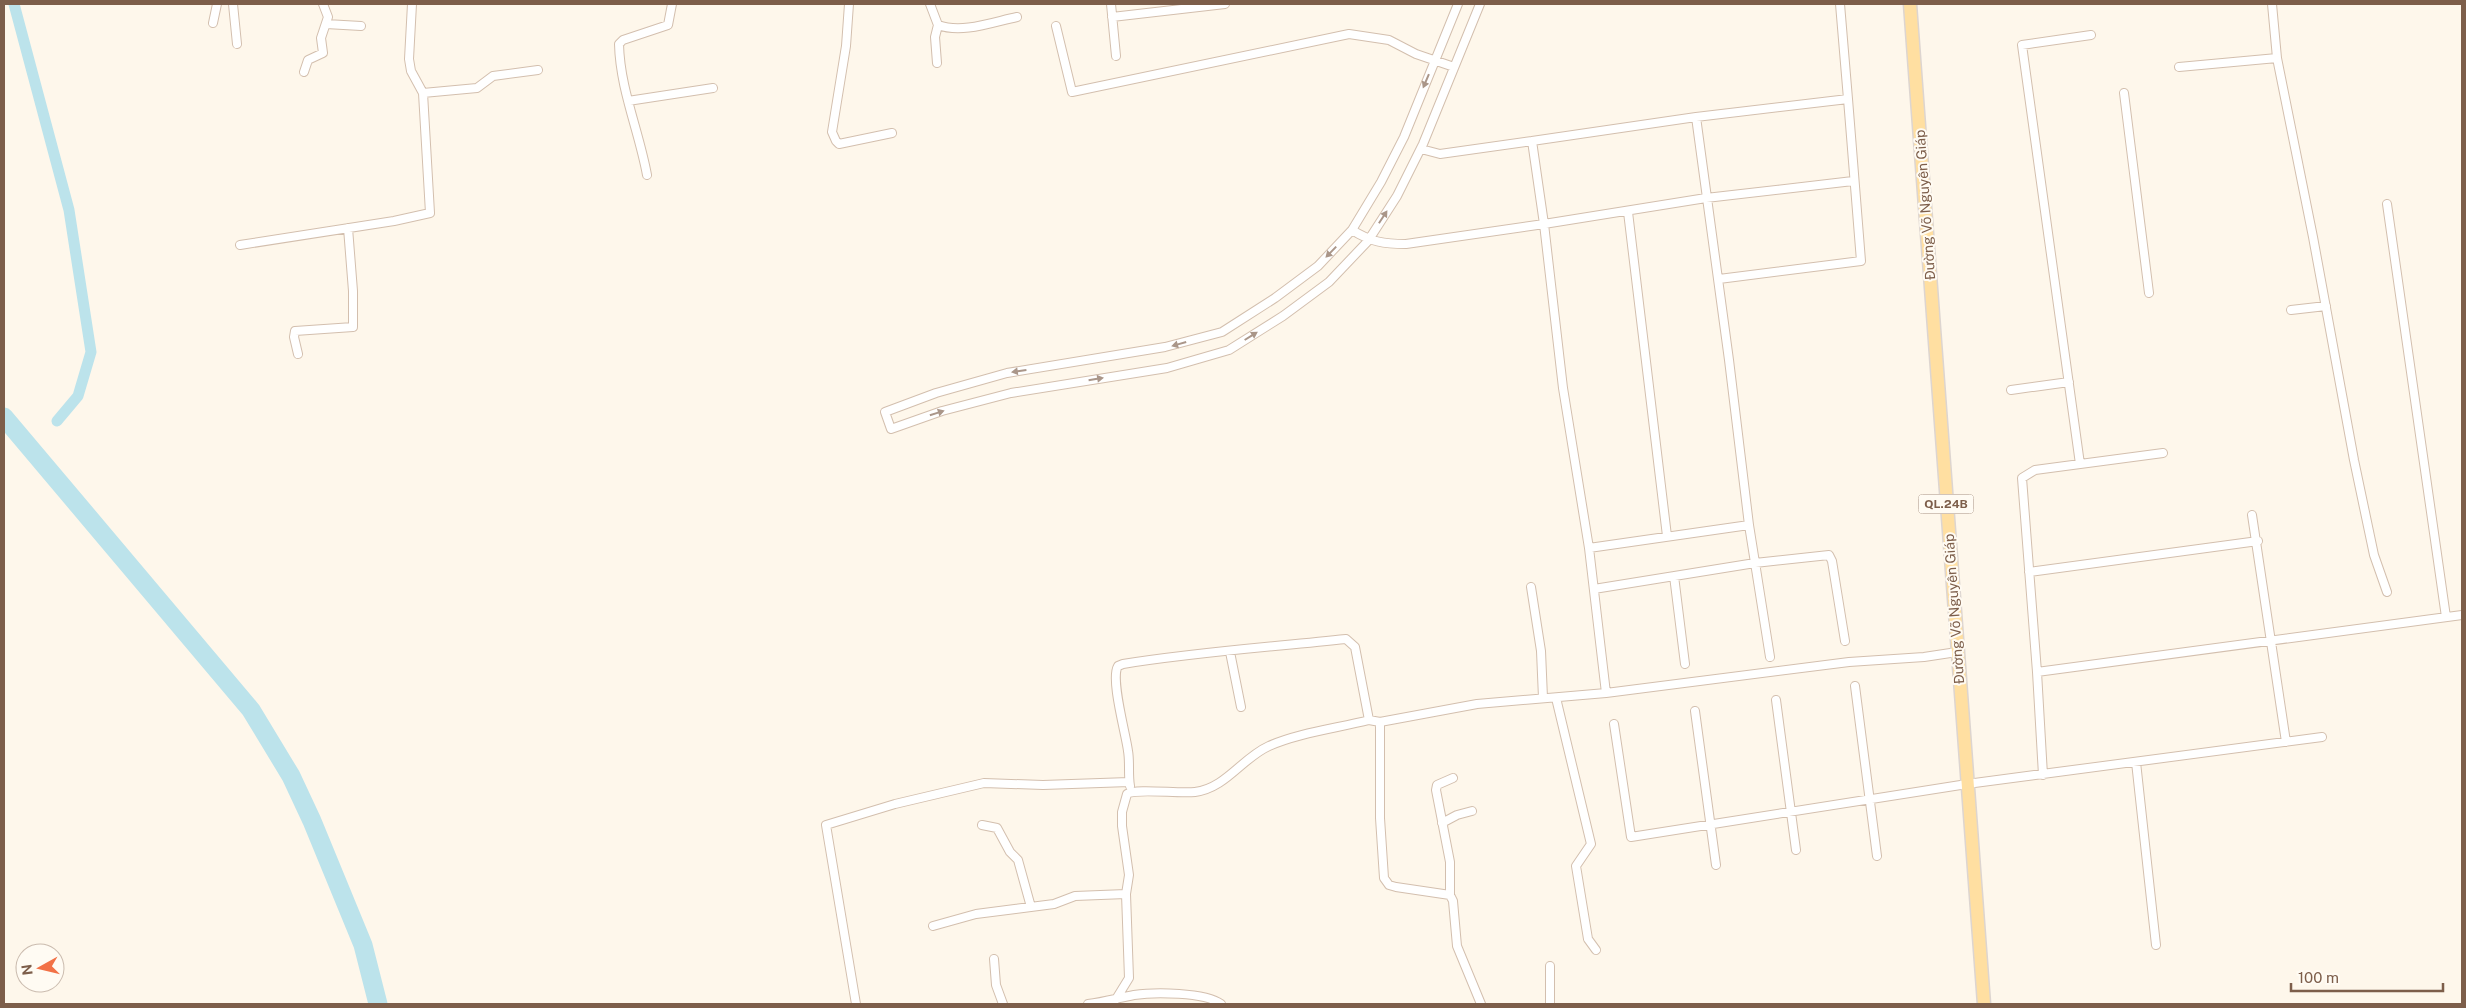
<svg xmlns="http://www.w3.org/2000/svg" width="2466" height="1008" font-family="'Public Sans',sans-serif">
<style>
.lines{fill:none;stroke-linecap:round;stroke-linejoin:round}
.canal{stroke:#bce3eb;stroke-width:11}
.river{stroke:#bce3eb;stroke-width:19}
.street-casing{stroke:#d3bfae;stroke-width:10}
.primary-casing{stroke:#ddd5d0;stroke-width:15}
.street{stroke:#fff;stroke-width:8}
.primary{stroke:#ffdfa1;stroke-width:12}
.oneway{fill:#aa9689}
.labels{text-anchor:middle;stroke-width:4;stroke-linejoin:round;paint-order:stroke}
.shield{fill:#fffbf3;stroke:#a48d7d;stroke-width:1}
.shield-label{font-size:12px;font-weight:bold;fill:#7d5e4a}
.street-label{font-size:14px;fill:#7d5e4a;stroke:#fffbf3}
</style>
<rect width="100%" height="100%" fill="#fef7eb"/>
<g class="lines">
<path class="canal" d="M 14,4 L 69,210 L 91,352 L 78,396 L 57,421"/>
<path class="river" d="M 4,417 L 251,710 L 291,776 L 312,821 L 363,945 L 378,1004"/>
<defs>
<path id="street" d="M 233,4 L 237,44
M 849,4 L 846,46 L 832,132 L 836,141 L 839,144 L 892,133
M 930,4 L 938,25 C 962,34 993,22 1017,17
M 1111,4 L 1116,56
M 1458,4 L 1404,137 L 1381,182 L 1352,230 L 1318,266 L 1275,298 L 1222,332 L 1165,347 L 1007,373 L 936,393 L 885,412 L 891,429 L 942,411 L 1011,393 L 1167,368 L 1229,350 L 1283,316 L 1329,282 L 1368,241 L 1397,196 L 1423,144 L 1480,4
M 1840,4 L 1848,99 L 1696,117 L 1532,141 L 1544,224 L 1706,198 L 1853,181
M 2272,4 L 2277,58 L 2313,237 L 2354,460 L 2374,555 L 2387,592
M 1112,17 L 1225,4
M 213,23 L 217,4
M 326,24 L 361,26
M 1056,26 L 1072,92 L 1349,34 L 1389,40 L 1416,54 L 1454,67
M 937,63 L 935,37 L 938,25
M 2179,67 L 2277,58
M 304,72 L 308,60 L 323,53 L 321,38 L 328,17 L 323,4
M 423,93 L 477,88 L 493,76 L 538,70
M 2124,93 L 2149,293
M 628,101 L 713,88
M 1696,117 L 1729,360 L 1749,525 L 1770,657
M 1421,149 L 1440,154 L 1532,141
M 647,175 C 639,131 620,89 619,44 L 623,40 L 668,25 L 672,4
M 2387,204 L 2446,617
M 1628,212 L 1667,536
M 1352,230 C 1371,242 1384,244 1406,244 L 1544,224 L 1563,388 L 1589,548 L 1606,693
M 240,245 L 394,221 L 430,213 L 423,93 L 411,71 L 409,59 L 412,4
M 1719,279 L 1861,261 L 1848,99
M 2291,310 L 2326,306
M 298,354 L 294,337 L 295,331 L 353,327 L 353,291 L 348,228
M 2011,390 L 2069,382
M 2080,464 L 2022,45 L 2091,35
M 2252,515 L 2286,742
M 1589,548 L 1749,525
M 2029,572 L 2258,541
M 1674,576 L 1685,664
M 1531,587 L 1541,651 L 1543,698
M 1594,589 L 1755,563 L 1829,555 L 1832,561 L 1845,641
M 1230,652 L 1241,707
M 2037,672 L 2462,615
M 1855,686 L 1877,856
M 1556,698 L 1591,844 L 1576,866 L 1588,939 L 1596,950
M 1776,700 L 1796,850
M 1695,711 L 1716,865
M 1380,722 L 1380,818 L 1384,878 L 1389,885 L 1396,887 L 1450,895 L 1453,901 L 1457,946 L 1481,1004
M 1614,724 L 1631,837 L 1967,784 L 2322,737
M 2136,762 L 2156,945
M 2043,775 L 2037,672 L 2022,478 L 2035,470 L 2163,453
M 1130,786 C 1128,774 1130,762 1128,751 C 1126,734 1110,679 1118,666 L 1123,664 C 1197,652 1271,647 1346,639 L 1355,647 L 1369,720
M 1442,823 L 1457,815 L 1472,811
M 982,825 L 997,828 L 1010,852 L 1018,860 L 1031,907
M 1450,895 L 1450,862 L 1436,790 L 1437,785 L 1453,778
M 933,926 L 976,914 L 1054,904 L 1075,896 L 1126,894
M 994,959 L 996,985 L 1003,1004
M 1550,966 L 1550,1004
M 856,1004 L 826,825 L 895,804 L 984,783 L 1043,785 L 1129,782
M 1088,1004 C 1104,1002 1118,998 1134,995 C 1154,992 1205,992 1221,1004
M 1113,1004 L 1129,978 L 1126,894 L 1129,875 L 1122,826 L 1122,812 L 1127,794 C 1136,788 1179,794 1195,792 C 1226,788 1242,758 1269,746 C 1298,733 1338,728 1369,720 L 1380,722 L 1477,704 L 1606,693 L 1849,662 L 1924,657 L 1957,652"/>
<path id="primary" d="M 1910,4 L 1984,1004"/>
</defs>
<use href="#street" class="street-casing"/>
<use href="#primary" class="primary-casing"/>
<use href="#street" class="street"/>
<use href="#primary" class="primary"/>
</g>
<defs><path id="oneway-solid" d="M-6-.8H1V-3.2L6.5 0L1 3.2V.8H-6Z" transform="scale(1.25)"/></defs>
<g class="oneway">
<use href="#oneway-solid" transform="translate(1426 81) rotate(113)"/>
<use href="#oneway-solid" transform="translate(1383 217) rotate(-57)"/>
<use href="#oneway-solid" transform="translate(1331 252) rotate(134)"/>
<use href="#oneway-solid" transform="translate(1251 336) rotate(-32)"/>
<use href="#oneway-solid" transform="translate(1179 344) rotate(164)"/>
<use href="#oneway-solid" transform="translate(1019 371) rotate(172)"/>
<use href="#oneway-solid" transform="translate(1096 379) rotate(-9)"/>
<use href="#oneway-solid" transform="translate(937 413) rotate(-18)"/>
</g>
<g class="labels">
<rect class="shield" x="1918.5" y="494.5" width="55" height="19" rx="4"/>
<g class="shield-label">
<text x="1946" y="508">QL.24B</text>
</g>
<g class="street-label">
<text transform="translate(1925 205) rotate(-94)" y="5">Đường Võ Nguyên Giáp</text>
<text transform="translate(1954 609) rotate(-94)" y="5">Đường Võ Nguyên Giáp</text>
</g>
</g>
<rect width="2466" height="1008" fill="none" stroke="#7d5e4a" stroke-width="10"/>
<g transform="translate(40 968) rotate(262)"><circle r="24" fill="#fffbf3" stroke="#cbbcaf"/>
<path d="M0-4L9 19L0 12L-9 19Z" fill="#f27146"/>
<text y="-8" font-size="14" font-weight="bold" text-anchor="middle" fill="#7d5e4a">N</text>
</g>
<path d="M2291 983v8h152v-8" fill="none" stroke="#7d5e4a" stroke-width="2.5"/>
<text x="2298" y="983" font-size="15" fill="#7d5e4a" stroke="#fffbf3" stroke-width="4" paint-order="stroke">100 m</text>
</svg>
